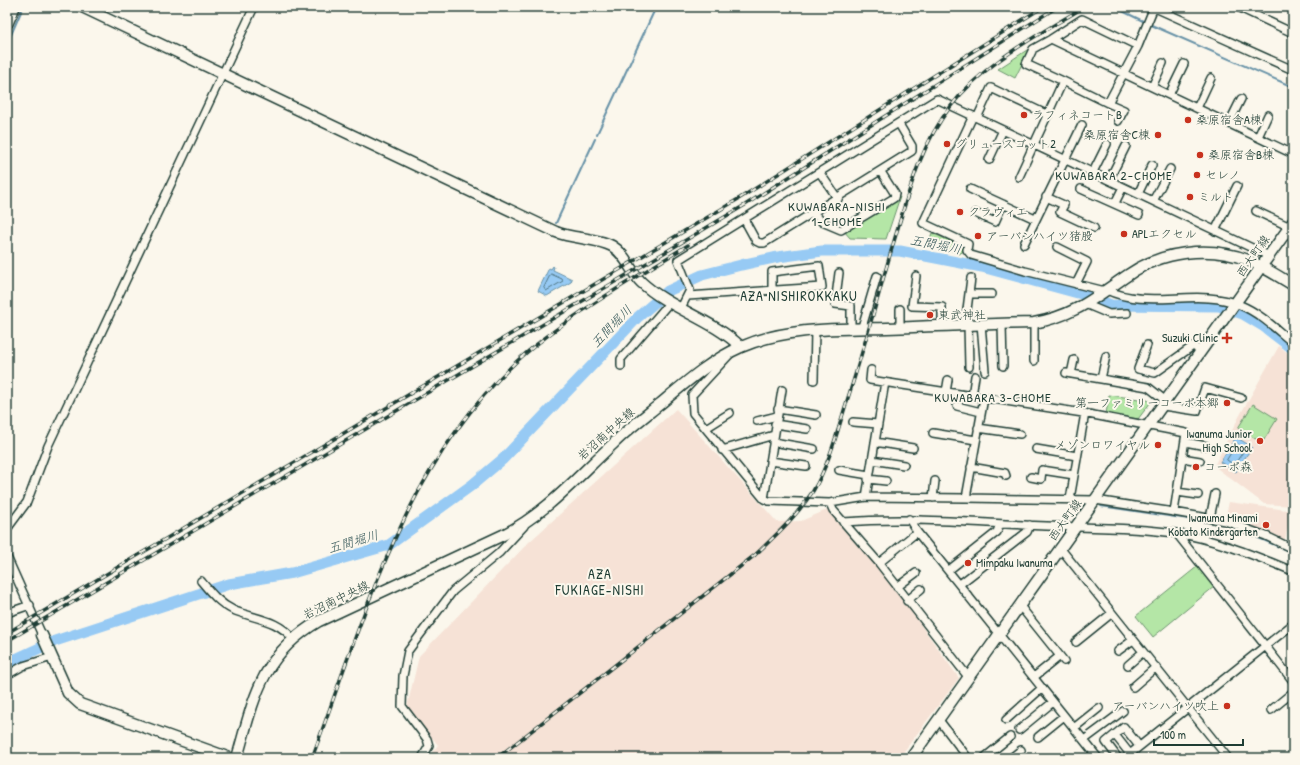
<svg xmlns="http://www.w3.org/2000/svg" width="1300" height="765" font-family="'Patrick Hand','Klee One',sans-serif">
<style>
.built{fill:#f6e2d6}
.green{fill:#b4e6a6;stroke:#6a926d}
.water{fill:#97caf4;stroke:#6792a7}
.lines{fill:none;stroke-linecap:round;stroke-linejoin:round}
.shore{stroke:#4f7581;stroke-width:1}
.stream{stroke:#6792a7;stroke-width:2}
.river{stroke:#97caf4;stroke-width:11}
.street-casing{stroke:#1f3d34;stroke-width:10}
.secondary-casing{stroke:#1f3d34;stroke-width:13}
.primary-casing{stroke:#1f3d34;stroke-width:14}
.street{stroke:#fbf7ec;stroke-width:7}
.secondary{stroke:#fbf7ec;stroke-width:10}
.primary{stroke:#fbf7ec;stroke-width:11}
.rail-casing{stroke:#1f3d34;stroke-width:3.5}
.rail{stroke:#fbf7ec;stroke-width:2;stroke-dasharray:6;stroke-linecap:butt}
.poi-dot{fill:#c8321e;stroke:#fbf7ec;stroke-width:1.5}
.labels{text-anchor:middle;stroke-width:4;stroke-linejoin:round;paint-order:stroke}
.poi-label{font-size:12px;fill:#1f3d34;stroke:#fbf7ec;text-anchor:start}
.street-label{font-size:12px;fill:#1f3d34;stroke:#fbf7ec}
.neighbourhood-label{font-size:13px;letter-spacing:1px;fill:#1f3d34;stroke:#fbf7ec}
.water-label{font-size:13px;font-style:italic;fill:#37595a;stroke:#fbf7ec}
.quarter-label{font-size:14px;letter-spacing:1px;fill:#1f3d34;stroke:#fbf7ec}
</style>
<rect width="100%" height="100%" fill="#fbf7ec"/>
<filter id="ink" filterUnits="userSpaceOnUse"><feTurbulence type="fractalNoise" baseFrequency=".025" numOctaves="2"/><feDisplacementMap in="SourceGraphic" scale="8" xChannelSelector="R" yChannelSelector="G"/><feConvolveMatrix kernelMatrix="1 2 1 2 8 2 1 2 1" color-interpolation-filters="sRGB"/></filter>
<g filter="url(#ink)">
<path class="built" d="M 1279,346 L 1293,357 L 1293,506 L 1264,504 L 1214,466 L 1240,415 Z
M 676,409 L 777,522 L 801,521 L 829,509 L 892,585 L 959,678 L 899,758 L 428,758 L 438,745 L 407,707 L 419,656 L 528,543 Z
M 1229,502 L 1293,511 L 1293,528 L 1288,527 L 1284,543 L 1232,522 L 1226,515 Z"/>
<path class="green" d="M 1030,48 L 1015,78 L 998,69 Z
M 900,197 L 886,239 L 850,238 L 844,231 Z
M 932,233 L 962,246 L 964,251 L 959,254 L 948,249 L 927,247 Z
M 1109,395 L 1147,400 L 1151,402 L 1138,419 L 1106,414 Z
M 1253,404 L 1277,419 L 1262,443 L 1238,428 Z
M 1198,566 L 1215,586 L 1153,637 L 1136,616 Z"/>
<path class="water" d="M 553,266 L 554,267 L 553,270 L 572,279 L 571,282 L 547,296 L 538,291 L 549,268 L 551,269 Z
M 1236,437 L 1252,447 L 1236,472 L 1220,462 Z"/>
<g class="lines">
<path class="shore" d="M 551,274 L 562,279 L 563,281 L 546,291 L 544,288 Z
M 1237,444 L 1245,449 L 1234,465 L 1227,460 Z"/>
<path class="stream" d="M 1114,7 L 1145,22
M 1149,24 L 1293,87
M 7,44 L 23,7
M 597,134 L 656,7
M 7,207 L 10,234 L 7,264
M 556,223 L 595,139
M 864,501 L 888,501
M 1101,506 L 1216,523
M 1245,532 L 1293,553"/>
<path class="river" d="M 7,663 L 55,641 L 229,584 L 292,573 L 389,545 L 472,485 L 503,459 L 638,317 L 668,291 L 702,275 L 741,265 L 778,257 L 822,251 L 900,251 L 982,267 L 1085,295 L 1111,305 L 1219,306 L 1243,314 L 1263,326 L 1293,349"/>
<defs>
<path id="street" d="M 1153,7 L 1293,70
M 1238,7 L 1293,33
M 1051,39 L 1082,19 L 1138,46
M 1063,81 L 1026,64 L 1033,49 L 1051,39 L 1293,154
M 1152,87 L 1163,63
M 1169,95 L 1184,64
M 1108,103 L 1124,110 L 1118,121
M 1197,108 L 1211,78
M 977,118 L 991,88 L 1048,115
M 1229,123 L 1241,99
M 1258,137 L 1268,115
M 989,160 L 1003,130
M 1093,172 L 1107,144
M 820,173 L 838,199
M 1019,177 L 1063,81 L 1108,103 L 1138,46 L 1154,7
M 1109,180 L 1126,146
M 970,189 L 1035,219
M 1081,189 L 1139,215
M 1138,194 L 1152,165
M 1046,197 L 1064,205 L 1060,212 L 1094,228
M 1153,201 L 1170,169
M 1115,203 L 1123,187
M 1256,211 L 1290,227
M 814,213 L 822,222 L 841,230 L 894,198 L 895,194 L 881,172
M 975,213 L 995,222 L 1003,204
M 744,219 L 756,241 L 760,243 L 764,243 L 912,151 L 912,146 L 899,124
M 1215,231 L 1237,186
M 1024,244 L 1082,125
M 1057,247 L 1087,262 L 1076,284
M 839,273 L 835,304 L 851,306 L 851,328
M 916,276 L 912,306 L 942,307 L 942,326
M 1107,290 C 1148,310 1199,287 1240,305 C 1260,313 1277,330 1293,343
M 1105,291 L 1025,271 L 971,255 L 967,250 L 968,244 L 923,223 L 973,116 L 1269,256
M 969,294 L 992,294
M 688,296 L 822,287 L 819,266 L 772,272 L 772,291
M 1085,304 L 1109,314 L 1127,313
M 681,308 L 690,290 L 678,260 L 937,99 L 973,116
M 981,324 L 985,371
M 1002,324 L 1003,366
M 965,325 L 971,278
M 968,325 L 969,367
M 862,327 L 877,276
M 900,327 L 900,309
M 1147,345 L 1138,369 L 1155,373 L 1193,346 L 1201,351
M 729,355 L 692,395 L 693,413 L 764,499 L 769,501 L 830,503 L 866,497 L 885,382
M 1034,361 L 1034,323
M 621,366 L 621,359 L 670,302
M 871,370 L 870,380 L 1083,413 L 1186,433 L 1174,512
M 1066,373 L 1148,387 L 1166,401
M 1071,374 L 1074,360
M 1101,379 L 1106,356
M 814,380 L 815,330
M 946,392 L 948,380
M 972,396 L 975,376
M 957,406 L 981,412
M 1163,406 L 1197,411 L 1205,388 L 1241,398
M 778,409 L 816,415
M 757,421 L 777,416
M 853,422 L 878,424
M 775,424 L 807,429
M 706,428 L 730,413
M 978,428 L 1020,434
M 933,433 L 976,440
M 773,442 L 814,449
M 875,442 L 913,448
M 1185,442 L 1206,446
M 1036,449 L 1077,456
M 722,450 L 774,435
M 1182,458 L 1200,461
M 872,460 L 904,465
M 770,461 L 806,466
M 971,467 L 1005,473 L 1006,476
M 839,470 L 869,475
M 1031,477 L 1041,479 L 1042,470 L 1074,475
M 868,479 L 886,481
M 1177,492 L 1198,495
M 866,497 L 966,498 L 984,398
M 933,498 L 935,481
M 966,498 L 1095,500 L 1174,512 L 1225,521 L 1266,536 L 1293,549
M 764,499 L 782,390
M 1070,499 L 1085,413
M 830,503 L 833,510 L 879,563 L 969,678
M 1210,518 L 1215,494
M 909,519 L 917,532 L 1098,758
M 843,522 C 905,517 963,522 1024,525 C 1075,528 1125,526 1175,533 C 1216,539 1255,556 1293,571
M 7,529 L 27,502 L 48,446 L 254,7
M 1177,534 L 1293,681
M 1061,549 L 1228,758
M 7,557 L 42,635
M 879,563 L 917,532
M 949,570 L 997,532 L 1000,524
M 201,581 C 211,593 219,603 233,610 C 254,619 278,619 293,639
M 960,584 L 1027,532 L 1030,525
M 897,587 L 916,573
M 907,601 L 921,589
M 1020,606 L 1064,661
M 7,613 L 30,605
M 1076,642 L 1112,613
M 1118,651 L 1133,640
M 1128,665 L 1143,652
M 7,675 L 23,666 L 52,657
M 1034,677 L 1060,656
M 1133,687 L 1156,667
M 1271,710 L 1293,692
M 939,720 L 968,758
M 1006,720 L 1042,688
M 1074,728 L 1099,708
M 1019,730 L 1053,702
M 1115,735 L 1130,754
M 1038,737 L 1064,716
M 1084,740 L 1123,711
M 422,758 L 429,746 L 427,739 L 402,706 L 403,676 L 408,651 L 453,591 L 499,553 L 524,526
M 984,758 L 1010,737
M 1011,758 L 1021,750
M 1118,758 L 1106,742 L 1124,727 L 1139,746
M 1125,758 L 1293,624"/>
<path id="secondary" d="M 82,7 L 556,232 C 573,239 598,238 612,246 C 626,254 630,271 641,282 C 670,309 712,319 741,347
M 42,635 L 68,693 L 80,704 L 230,758
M 237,758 C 254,698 261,655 319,621 L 503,535 C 547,513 578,476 614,443 C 628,429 644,417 660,404 C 685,383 711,360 741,347 C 787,327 838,329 887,328 C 936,326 985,324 1034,323 C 1076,315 1094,298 1128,275 C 1162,251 1209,245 1248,260 C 1264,267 1278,276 1293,285
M 911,758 L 1293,222"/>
<path id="primary" d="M 7,23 L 14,7"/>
</defs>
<use href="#street" class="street-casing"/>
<use href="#secondary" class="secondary-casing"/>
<use href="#primary" class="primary-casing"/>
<use href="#street" class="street"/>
<use href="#secondary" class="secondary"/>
<use href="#primary" class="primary"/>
<defs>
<path id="rail" d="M 7,633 L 740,198 L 1043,7
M 7,641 L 745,205 L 1057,7
M 312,758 C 364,618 403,468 516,362 C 564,318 632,280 688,245
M 497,758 L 755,555 C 776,535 797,516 813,491 C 829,464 837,433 846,404 C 865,346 880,288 897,231 C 910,187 922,143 951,106 C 985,62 1037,36 1084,7"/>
</defs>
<use href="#rail" class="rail-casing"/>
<use href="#rail" class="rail"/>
</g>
</g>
<g class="poi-dot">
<circle cx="1024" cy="115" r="4"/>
<circle cx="1188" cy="120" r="4"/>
<circle cx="1158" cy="135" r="4"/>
<circle cx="947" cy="144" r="4"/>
<circle cx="1200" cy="155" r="4"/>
<circle cx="1197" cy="175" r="4"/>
<circle cx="1190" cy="197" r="4"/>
<circle cx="960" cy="212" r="4"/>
<circle cx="1124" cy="234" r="4"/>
<circle cx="978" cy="236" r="4"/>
<circle cx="930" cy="315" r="4"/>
<path d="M1225 332h4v4h4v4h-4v4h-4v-4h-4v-4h4z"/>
<circle cx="1227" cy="403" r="4"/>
<circle cx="1260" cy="441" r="4"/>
<circle cx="1158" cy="445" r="4"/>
<circle cx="1196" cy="467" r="4"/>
<circle cx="1266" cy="525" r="4"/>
<circle cx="968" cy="563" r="4"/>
<circle cx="1227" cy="706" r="4"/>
</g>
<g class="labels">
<g class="poi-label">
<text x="1032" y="119">ラフィネコートB</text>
<text x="1196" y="124">桑原宿舎A棟</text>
<text x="1150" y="139" text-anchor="end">桑原宿舎C棟</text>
<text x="955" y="148">グリュースゴット2</text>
<text x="1208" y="159">桑原宿舎B棟</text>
<text x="1205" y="179">セレノ</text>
<text x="1198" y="201">ミルト</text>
<text x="968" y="216">クラヴィエ</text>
<text x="1132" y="238">APLエクセル</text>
<text x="986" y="240">アーバンハイツ猪股</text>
<text x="938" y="319">東武神社</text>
<text x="1218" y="342" text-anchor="end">Suzuki Clinic</text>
<text x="1219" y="407" text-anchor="end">第一ファミリーコーポ本郷</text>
<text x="1252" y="438" text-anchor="end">Iwanuma Junior<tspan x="1252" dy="14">High School</tspan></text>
<text x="1150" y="449" text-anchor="end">メゾンロワイヤル</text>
<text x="1204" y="471">コーポ森</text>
<text x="1258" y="522" text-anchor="end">Iwanuma Minami<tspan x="1258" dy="14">Kobato Kindergarten</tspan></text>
<text x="976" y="567">Mimpaku Iwanuma</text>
<text x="1219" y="710" text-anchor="end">アーバンハイツ吹上</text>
</g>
<g class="street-label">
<text transform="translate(1253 256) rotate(-55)" y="4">西大町線</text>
<text transform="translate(606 434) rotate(-42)" y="4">岩沼南中央線</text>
<text transform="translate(1065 520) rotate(-55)" y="4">西大町線</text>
<text transform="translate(336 600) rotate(-26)" y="4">岩沼南中央線</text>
</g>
<g class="neighbourhood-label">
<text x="1114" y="180">KUWABARA 2-CHOME</text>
<text x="837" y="211">KUWABARA-NISHI<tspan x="837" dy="15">1-CHOME</tspan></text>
<text x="993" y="402">KUWABARA 3-CHOME</text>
</g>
<g class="water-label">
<text transform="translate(936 244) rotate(11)" y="5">五間堀川</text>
<text transform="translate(611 326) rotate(-46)" y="5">五間堀川</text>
<text transform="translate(353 541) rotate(-16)" y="5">五間堀川</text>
</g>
<g class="quarter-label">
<text x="799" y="301">AZA NISHIROKKAKU</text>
<text x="600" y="579">AZA<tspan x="600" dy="16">FUKIAGE-NISHI</tspan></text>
</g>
</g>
<rect width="1300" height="765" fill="none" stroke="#fbf7ec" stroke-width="24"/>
<rect x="12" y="12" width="1276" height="741" fill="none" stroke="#1f3d34" stroke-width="1.5" filter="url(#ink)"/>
<path d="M1154 739v6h89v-6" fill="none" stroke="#1f3d34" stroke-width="2"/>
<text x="1160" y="739" font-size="12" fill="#1f3d34" stroke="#fbf7ec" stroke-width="3" paint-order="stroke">100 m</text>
</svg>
